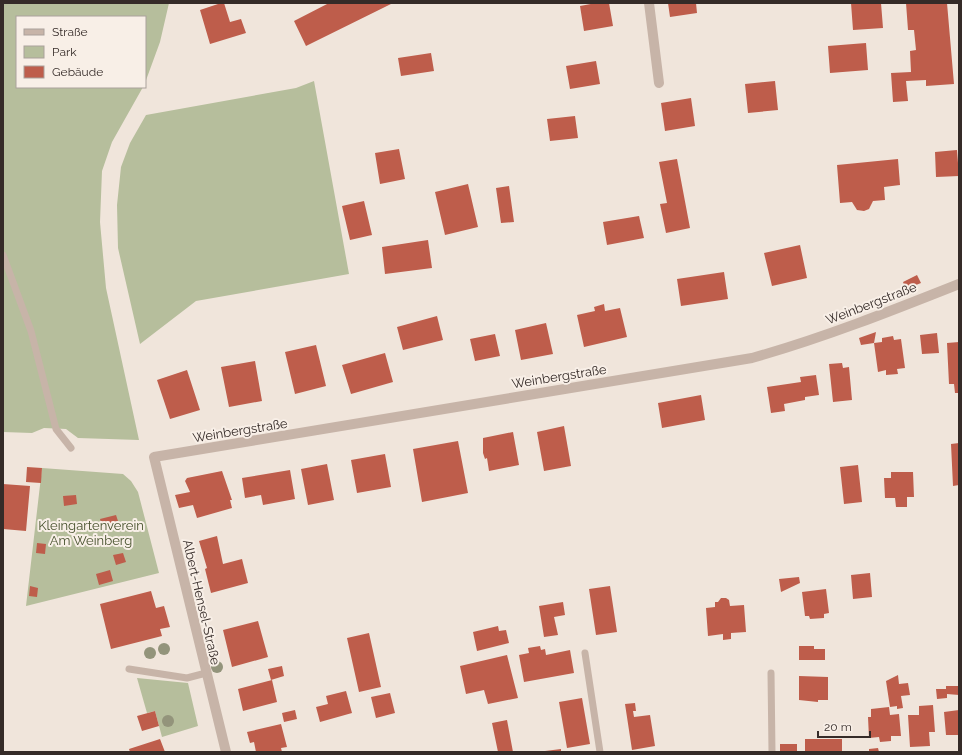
<svg xmlns="http://www.w3.org/2000/svg" width="962" height="755" font-family="Raleway,sans-serif">
<style>
.green{fill:#b6be9c}
.building{fill:#be5d4b}
.lines{fill:none;stroke-linecap:round;stroke-linejoin:round}
.lane{stroke:#c7b4a8;stroke-width:7}
.street{stroke:#c7b4a8;stroke-width:10}
.tree{fill:#93947b}
.labels{text-anchor:middle;stroke-width:4;stroke-linejoin:round;paint-order:stroke}
.street-label{font-size:13px;fill:#352b28;stroke:#f8efe7}
.park-label{font-size:13px;fill:#47512d;stroke:#f8efe7}
</style>
<rect width="100%" height="100%" fill="#f0e5db"/>
<path class="green" d="M 3,3 L 169,3 L 160,42 L 145,83 L 145,17 L 17,17 L 17,87 L 143,87 L 112,142 L 102,171 L 100,222 L 106,288 L 139,440 L 78,438 L 66,429 L 44,428 L 32,433 L 3,432 Z
M 314,81 L 349,274 L 196,301 L 140,344 L 118,248 L 117,205 L 121,167 L 130,143 L 146,115 L 296,88 Z
M 42,468 L 123,474 L 131,481 L 138,492 L 159,573 L 26,606 Z
M 137,678 L 188,683 L 198,726 L 162,737 L 155,711 L 147,713 Z"/>
<path class="building" d="M 221,3 L 224,3 L 230,22 L 241,19 L 246,33 L 210,44 L 200,10 Z
M 329,3 L 393,3 L 306,46 L 294,21 Z
M 596,3 L 609,3 L 613,26 L 584,31 L 580,6 Z
M 668,3 L 696,3 L 697,13 L 670,17 Z
M 851,3 L 881,3 L 883,28 L 853,30 Z
M 906,3 L 947,3 L 954,84 L 926,86 L 926,80 L 906,81 L 908,101 L 893,102 L 891,73 L 911,72 L 910,51 L 916,50 L 914,30 L 908,30 Z
M 866,43 L 868,70 L 830,73 L 828,46 Z
M 431,53 L 434,71 L 401,76 L 398,58 Z
M 596,61 L 600,84 L 570,89 L 566,66 Z
M 775,81 L 778,110 L 748,113 L 745,84 Z
M 691,98 L 695,126 L 665,131 L 661,103 Z
M 575,116 L 578,138 L 550,141 L 547,119 Z
M 399,149 L 405,179 L 380,184 L 375,153 Z
M 957,150 L 959,176 L 936,177 L 935,152 Z
M 677,159 L 690,228 L 666,233 L 660,204 L 667,203 L 659,162 Z
M 898,159 L 900,185 L 884,187 L 885,200 L 873,201 L 869,209 L 864,211 L 857,210 L 852,202 L 840,203 L 837,165 Z
M 468,184 L 478,227 L 445,235 L 435,192 Z
M 509,186 L 514,222 L 501,223 L 496,188 Z
M 364,201 L 372,235 L 350,240 L 342,206 Z
M 639,216 L 644,238 L 607,245 L 603,222 Z
M 428,240 L 432,268 L 385,274 L 382,247 Z
M 800,245 L 807,278 L 772,286 L 764,253 Z
M 724,272 L 728,299 L 681,306 L 677,279 Z
M 917,275 L 921,283 L 906,289 L 903,282 Z
M 604,304 L 605,311 L 620,308 L 627,337 L 584,347 L 577,315 L 595,311 L 594,307 Z
M 437,316 L 443,340 L 403,350 L 397,327 Z
M 546,323 L 553,354 L 521,360 L 515,330 Z
M 876,332 L 874,343 L 882,342 L 882,338 L 893,336 L 894,340 L 901,339 L 905,368 L 897,369 L 898,374 L 886,375 L 886,370 L 878,372 L 874,343 L 861,345 L 859,338 Z
M 937,333 L 939,353 L 922,354 L 920,335 Z
M 495,334 L 500,356 L 475,361 L 470,339 Z
M 959,342 L 959,393 L 955,393 L 954,384 L 949,384 L 947,343 Z
M 316,345 L 326,386 L 295,394 L 285,352 Z
M 385,353 L 393,382 L 351,394 L 342,365 Z
M 255,361 L 262,401 L 229,407 L 221,367 Z
M 842,363 L 843,368 L 849,367 L 852,400 L 833,402 L 829,364 Z
M 187,370 L 200,410 L 170,419 L 157,380 Z
M 816,375 L 819,395 L 805,397 L 805,400 L 784,404 L 785,411 L 771,413 L 767,387 L 801,382 L 800,377 Z
M 701,395 L 705,420 L 662,428 L 658,403 Z
M 564,426 L 571,466 L 544,471 L 537,432 Z
M 513,432 L 519,465 L 489,471 L 487,458 L 485,459 L 483,453 L 483,438 Z
M 458,441 L 468,493 L 422,502 L 413,449 Z
M 959,443 L 959,485 L 953,486 L 951,444 Z
M 385,454 L 391,487 L 357,493 L 351,460 Z
M 327,464 L 334,500 L 308,505 L 301,469 Z
M 858,465 L 862,502 L 844,504 L 840,467 Z
M 27,467 L 42,468 L 41,483 L 26,482 Z
M 290,470 L 295,499 L 263,505 L 261,495 L 245,498 L 242,478 Z
M 222,471 L 232,500 L 230,500 L 232,508 L 197,518 L 193,505 L 179,508 L 175,495 L 190,492 L 185,481 L 187,478 Z
M 891,472 L 913,472 L 914,497 L 907,497 L 907,507 L 896,507 L 895,498 L 885,498 L 884,478 L 891,478 Z
M 3,484 L 30,486 L 26,531 L 3,529 Z
M 76,495 L 77,504 L 64,506 L 63,496 Z
M 116,515 L 118,521 L 102,526 L 100,519 Z
M 217,536 L 223,564 L 242,559 L 248,583 L 211,593 L 205,569 L 207,568 L 199,541 Z
M 37,543 L 46,544 L 45,554 L 36,553 Z
M 123,553 L 126,562 L 116,565 L 113,555 Z
M 110,570 L 113,581 L 99,585 L 96,574 Z
M 870,573 L 872,597 L 853,599 L 851,575 Z
M 799,577 L 800,583 L 781,592 L 779,579 Z
M 30,586 L 38,588 L 37,597 L 29,596 Z
M 610,586 L 617,632 L 596,635 L 589,589 Z
M 826,589 L 829,613 L 824,614 L 824,618 L 810,619 L 809,616 L 805,616 L 802,592 Z
M 151,591 L 156,608 L 164,606 L 170,627 L 160,629 L 162,636 L 111,649 L 100,604 Z
M 721,598 L 726,598 L 729,600 L 730,606 L 744,605 L 746,632 L 731,633 L 731,639 L 723,640 L 723,634 L 708,636 L 706,608 L 715,607 L 715,602 L 718,602 Z
M 563,602 L 565,615 L 554,617 L 558,635 L 544,637 L 539,606 Z
M 258,621 L 268,657 L 232,667 L 223,630 Z
M 498,626 L 499,631 L 506,630 L 509,643 L 477,651 L 473,632 Z
M 369,633 L 381,687 L 359,692 L 347,638 Z
M 540,646 L 541,650 L 545,649 L 546,655 L 570,650 L 574,673 L 524,682 L 519,655 L 529,653 L 528,648 Z
M 799,646 L 814,646 L 814,649 L 825,649 L 825,660 L 799,660 Z
M 507,655 L 518,698 L 488,704 L 484,690 L 466,694 L 460,666 Z
M 282,666 L 284,676 L 271,680 L 268,669 Z
M 898,675 L 899,684 L 908,683 L 910,695 L 901,696 L 903,708 L 897,709 L 897,706 L 890,707 L 886,681 Z
M 799,676 L 828,677 L 828,700 L 818,700 L 818,702 L 799,700 Z
M 272,680 L 277,702 L 243,711 L 238,689 Z
M 946,686 L 959,686 L 959,695 L 947,694 L 947,698 L 937,699 L 936,689 L 946,689 Z
M 346,691 L 352,713 L 320,722 L 316,707 L 328,704 L 326,696 Z
M 390,693 L 395,713 L 376,718 L 371,697 Z
M 582,698 L 590,744 L 567,748 L 559,702 Z
M 635,703 L 636,711 L 633,711 L 634,717 L 650,715 L 655,746 L 632,750 L 625,704 Z
M 933,705 L 935,732 L 929,732 L 930,746 L 910,747 L 908,715 L 919,715 L 919,706 Z
M 889,707 L 890,715 L 899,714 L 901,736 L 891,736 L 891,741 L 880,742 L 879,737 L 869,738 L 868,717 L 871,717 L 871,709 Z
M 295,710 L 297,719 L 284,722 L 282,713 Z
M 959,710 L 959,735 L 946,735 L 944,712 Z
M 155,711 L 159,726 L 142,731 L 137,716 Z
M 507,720 L 513,752 L 498,752 L 492,723 Z
M 281,724 L 287,747 L 281,748 L 282,752 L 256,752 L 254,742 L 250,743 L 247,732 Z
M 160,739 L 165,752 L 130,752 L 129,749 Z
M 805,739 L 842,739 L 842,752 L 805,752 Z
M 780,744 L 797,744 L 797,752 L 780,752 Z
M 878,748 L 879,752 L 869,752 L 869,749 Z
M 561,749 L 561,752 L 545,752 L 545,751 Z"/>
<g class="lines">
<path class="lane" d="M 3,255 L 31,331 L 56,429 L 71,448
M 585,653 L 600,752
M 129,669 L 187,678 L 206,673
M 771,673 L 772,752"/>
<path class="street" d="M 649,3 L 659,83
M 226,752 L 154,457 L 752,358 C 823,338 891,311 959,284"/>
</g>
<g class="tree">
<circle cx="164" cy="649" r="6"/>
<circle cx="150" cy="653" r="6"/>
<circle cx="217" cy="667" r="6"/>
<circle cx="168" cy="721" r="6"/>
</g>
<g class="labels">
<g class="street-label">
<text transform="translate(871 303) rotate(-21)" y="5">Weinbergstraße</text>
<text transform="translate(559 376) rotate(-9)" y="5">Weinbergstraße</text>
<text transform="translate(240 430) rotate(-9)" y="5">Weinbergstraße</text>
<text transform="translate(202 602) rotate(77)" y="5">Albert-Hensel-Straße</text>
</g>
<g class="park-label">
<text x="91" y="530">Kleingartenverein<tspan x="91" dy="15">Am Weinberg</tspan></text>
</g>
</g>
<rect width="962" height="755" fill="none" stroke="#352b28" stroke-width="8"/>
<rect x="16" y="16" width="130" height="72" fill="#f8efe7" stroke="#aaa19b"/>
<rect x="24" y="29" width="20" height="6" fill="#c7b4a8" stroke="#aaa19b"/>
<text x="52" y="36" font-size="12" fill="#352b28">Straße</text>
<rect x="24" y="46" width="20" height="12" fill="#b6be9c" stroke="#aaa19b"/>
<text x="52" y="56" font-size="12" fill="#352b28">Park</text>
<rect x="24" y="66" width="20" height="12" fill="#be5d4b" stroke="#aaa19b"/>
<text x="52" y="76" font-size="12" fill="#352b28">Gebäude</text>
<path d="M818 731v6h52v-6" fill="none" stroke="#352b28" stroke-width="2"/>
<text x="824" y="731" font-size="12" fill="#352b28" stroke="#f8efe7" stroke-width="3" paint-order="stroke">20 m</text>
</svg>
